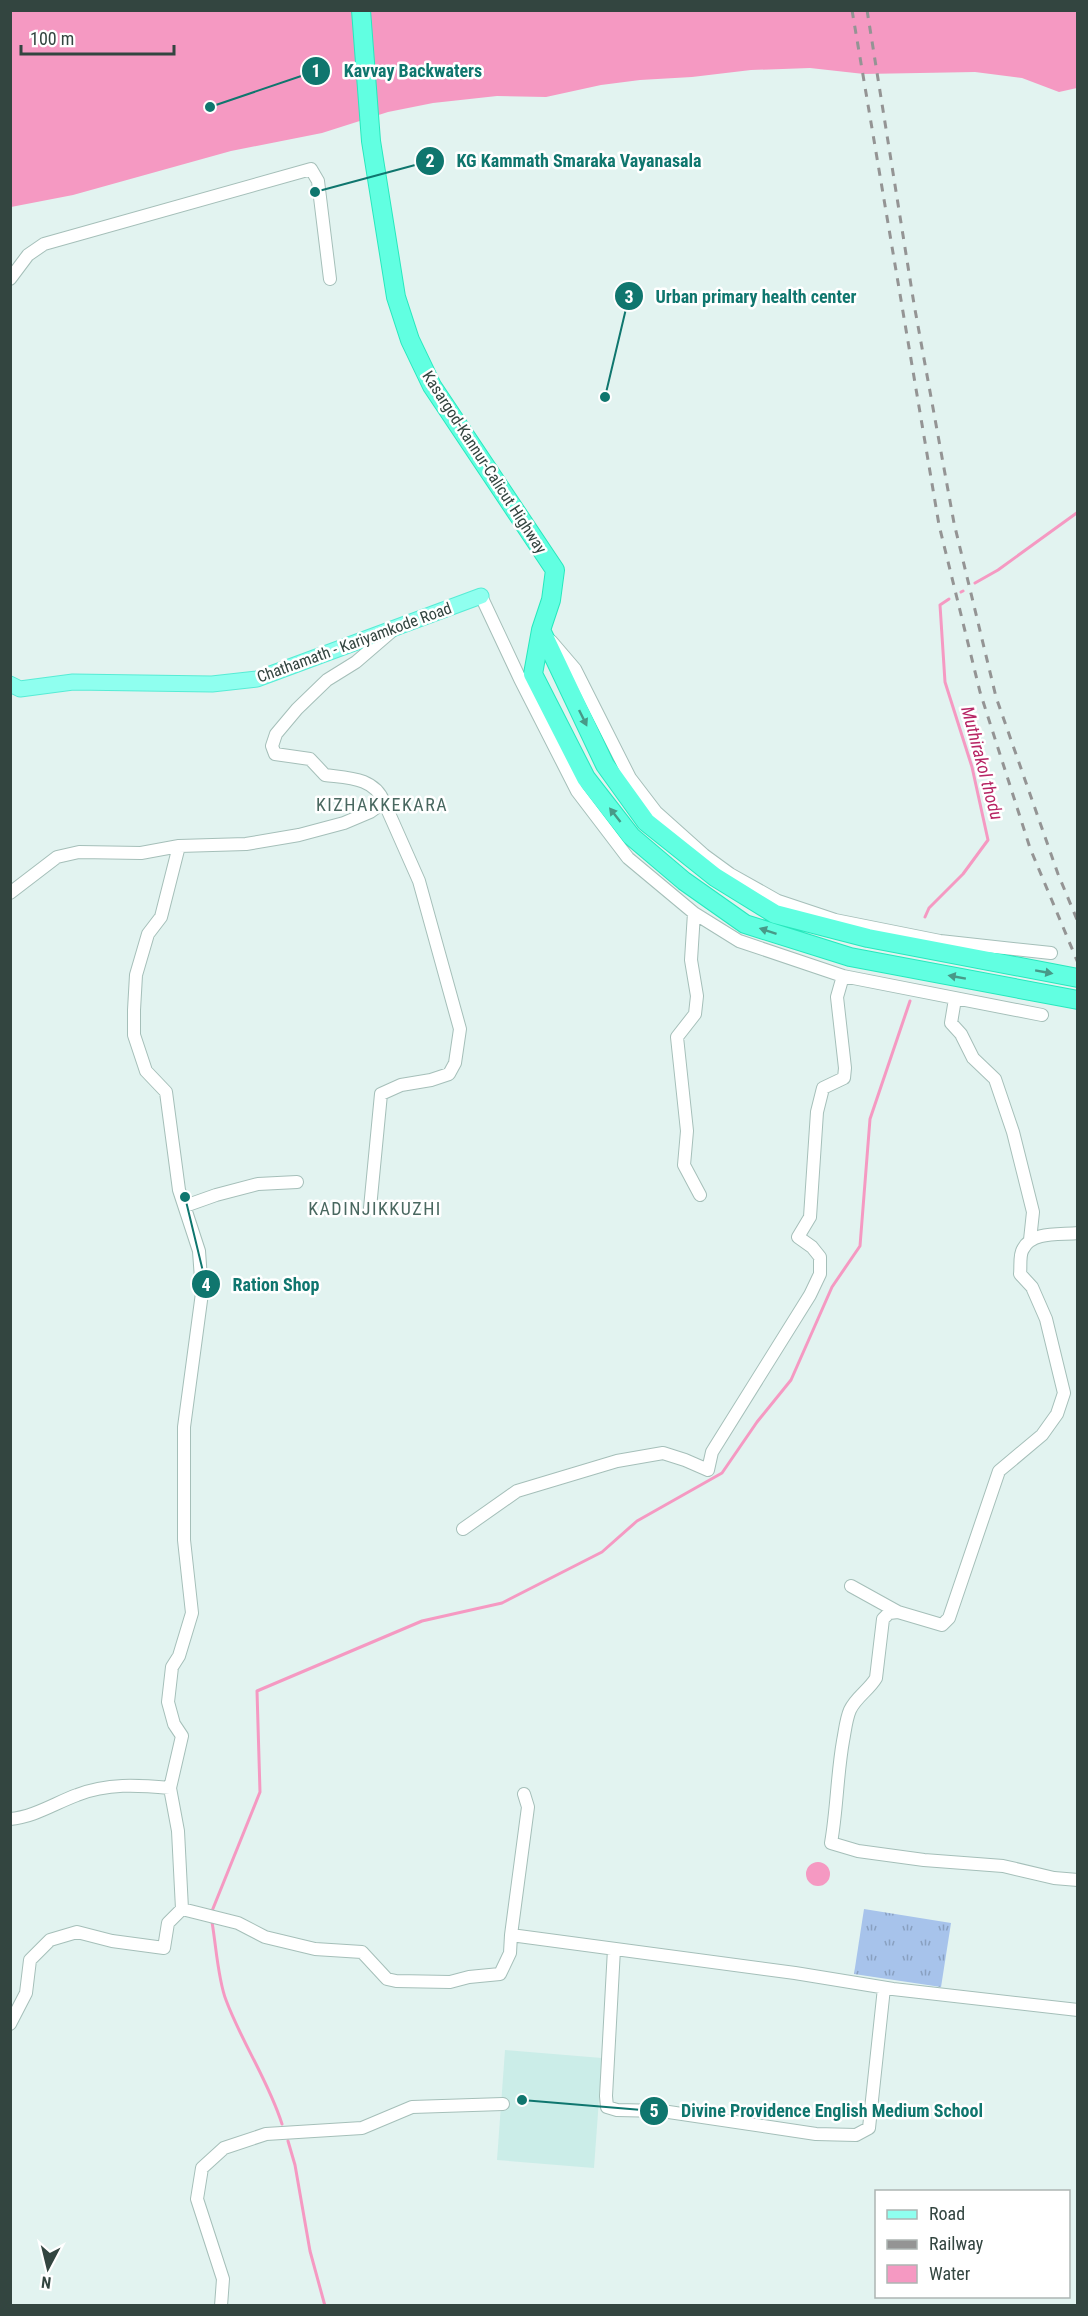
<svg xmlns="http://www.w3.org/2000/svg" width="1088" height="2316" font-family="'Roboto Condensed',sans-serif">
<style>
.education{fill:#cbede8}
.grass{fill:url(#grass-tufts)}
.water{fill:#f599c2}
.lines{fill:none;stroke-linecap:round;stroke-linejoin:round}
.stream{stroke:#f599c2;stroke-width:3}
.minor-casing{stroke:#a5bfb9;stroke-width:14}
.major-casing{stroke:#57ecd5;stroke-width:17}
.highway-casing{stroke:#27e8bd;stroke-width:20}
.minor{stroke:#fff;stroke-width:12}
.major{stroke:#8fffef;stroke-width:15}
.highway{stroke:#61ffe1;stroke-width:18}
.rail{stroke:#949494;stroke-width:3;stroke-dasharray:8 8;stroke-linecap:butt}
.oneway{fill:#489988}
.labels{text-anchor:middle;stroke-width:5;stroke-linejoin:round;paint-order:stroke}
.street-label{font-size:16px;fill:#334540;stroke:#fff}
.water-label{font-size:18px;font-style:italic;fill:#b72564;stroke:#fff}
.neighbourhood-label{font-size:18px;letter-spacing:1.5px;fill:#496860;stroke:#fff}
.leader{fill:none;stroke:#0f766e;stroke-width:2}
.callout-dot{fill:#0f766e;stroke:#fff;stroke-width:2}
.mark-label{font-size:18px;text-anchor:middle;font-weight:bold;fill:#fff}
.callout-label{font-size:18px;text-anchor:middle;font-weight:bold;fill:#0f766e;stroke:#fff;stroke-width:5;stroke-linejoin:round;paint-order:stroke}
</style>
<defs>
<pattern id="grass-tufts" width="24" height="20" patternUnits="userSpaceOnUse" patternTransform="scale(1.5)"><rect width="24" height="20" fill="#a7c3eb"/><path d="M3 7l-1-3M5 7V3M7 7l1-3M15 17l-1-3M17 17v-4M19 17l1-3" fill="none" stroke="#89a0c0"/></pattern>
</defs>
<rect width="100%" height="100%" fill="#e2f3f0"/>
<path class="education" d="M 505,2050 L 602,2058 L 594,2168 L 497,2160 Z"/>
<path class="grass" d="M 864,1909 L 951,1923 L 941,1987 L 854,1974 Z"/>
<path class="water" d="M 11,11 L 1077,11 L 1077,88 L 1059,92 L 1022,78 L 975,72 L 864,74 L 810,68 L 751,70 L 692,77 L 640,80 L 601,85 L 546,97 L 497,96 L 433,103 L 388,112 L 322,133 L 231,151 L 73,195 L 11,207 Z
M806 1874a12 12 0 1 1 24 0a12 12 0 1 1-24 0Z"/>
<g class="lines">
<path class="stream" d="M 975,583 L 998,570 L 1078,512
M 961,592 L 963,591
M 925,917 L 929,908 L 963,874 L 988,840 L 972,767 L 945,682 L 940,605 L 949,599
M 212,1911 L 260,1792 L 257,1691 L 422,1621 L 502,1603 L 602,1552 L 637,1521 L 722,1473 L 757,1422 L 791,1380 L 832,1287 L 860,1246 L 870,1119 L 910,1001
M 212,1922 C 216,1945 218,1980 226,2000 C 242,2043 268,2080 282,2124
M 288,2141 L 295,2165 L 310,2251 L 325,2306"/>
<defs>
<path id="minor" d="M 10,279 L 28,255 L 44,244 L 311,169 L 318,181 L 330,279
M 481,596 L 520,679 L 577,791 L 628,858 L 694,913 L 739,941 L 843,976 L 1042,1015
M 551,641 L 575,669 L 630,778 L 656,812 L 704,855 L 730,874 L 778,901 L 835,920 L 940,941 L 1051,953
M 10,893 L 57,857 L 79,852 L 141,853 L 179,846 L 246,844 L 299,835 L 344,823 L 370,812 L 384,802 C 374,777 347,778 325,775 L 310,759 L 275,754 L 272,746 L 276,734 L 297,709 L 327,680 L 356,662 L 392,631
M 694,913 L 691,960 L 697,996 L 695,1014 L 677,1037 L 687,1131 L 684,1165 L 700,1195
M 955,999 L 951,1023 L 961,1034 L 973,1058 L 995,1079 L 1013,1132 L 1033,1212 L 1030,1240
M 185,1206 L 216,1195 L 258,1184 L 297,1182
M 370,1208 L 381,1094 L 401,1085 L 431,1080 L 449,1074 L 455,1063 L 460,1029 L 419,881 L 384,802
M 1078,1233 C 1060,1235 1032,1231 1023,1249 C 1019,1255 1021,1267 1020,1274 L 1032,1287 L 1046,1319 L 1064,1393 L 1057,1414 L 1042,1435 L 999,1471 L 949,1618 L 942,1625 L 898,1612 L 889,1613 L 883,1619 L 876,1678 C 869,1690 856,1697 850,1710 C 846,1719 845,1731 843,1741 C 837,1775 837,1809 831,1843 L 858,1851 L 924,1860 L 1003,1866 L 1054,1878 L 1078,1880
M 463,1529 L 517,1491 L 617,1461 L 663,1453 L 685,1460 L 708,1470 L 712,1452 L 810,1295 L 820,1274 L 820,1257 L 812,1247 L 798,1237 L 810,1217 L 817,1112 L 823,1088 L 844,1078 L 845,1068 L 837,997 L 843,976
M 851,1586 L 898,1612
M 524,1794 L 528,1807 L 511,1935 L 795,1973 L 893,1989 L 1078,2010
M 10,1819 C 34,1817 55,1803 77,1795 C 107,1783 138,1785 170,1788
M 182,1909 L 238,1923 L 265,1937 L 315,1949 L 362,1952 L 387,1979 L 396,1981 L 450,1982 L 469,1977 L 500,1974 L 510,1953 L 511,1935
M 614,1949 L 606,2096 L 607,2107 L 617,2110 L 662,2111 L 816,2134 L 856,2135 L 869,2128 L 884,1988
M 10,2024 L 26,1993 L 30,1960 L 50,1940 L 77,1932 L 112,1941 L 164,1948 L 168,1923 L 182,1909 L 178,1831 L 170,1788 L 182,1736 L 174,1724 L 168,1702 L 172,1667 L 179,1656 L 192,1613 L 184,1540 L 184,1427 L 202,1293 L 199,1251 L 179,1190 L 166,1092 L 146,1071 L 134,1035 L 134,1010 L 136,975 L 148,934 L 161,917 L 179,846
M 221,2306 L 223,2279 L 197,2199 L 202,2168 L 224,2148 L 266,2134 L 362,2128 L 412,2107 L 503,2104"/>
<path id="major" d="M 10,684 L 20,689 L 73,682 L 212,684 L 257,679 L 481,596"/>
<path id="highway" d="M 361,10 L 371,141 L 396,297 L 410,340 L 432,386 L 555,570 L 551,600 L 541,630 L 533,674 L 586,778 L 631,836 L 684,881 L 745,924 L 850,957 L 1078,1000
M 541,630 L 605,765 L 646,822 L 715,877 L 775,914 L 868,938 L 1078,978"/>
</defs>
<use href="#minor" class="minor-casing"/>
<use href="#major" class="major-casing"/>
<use href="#highway" class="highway-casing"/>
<use href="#minor" class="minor"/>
<use href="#major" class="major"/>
<use href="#highway" class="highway"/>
<path class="rail" d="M 852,10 L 939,525 L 980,692 L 1006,773 L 1030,848 L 1078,963
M 867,10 L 914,304 L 954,523 L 996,697 L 1058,874 L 1078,922"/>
</g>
<defs><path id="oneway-solid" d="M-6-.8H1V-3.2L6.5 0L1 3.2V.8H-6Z" transform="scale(1.5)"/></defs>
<g class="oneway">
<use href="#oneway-solid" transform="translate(583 718) rotate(64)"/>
<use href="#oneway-solid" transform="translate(615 815) rotate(-128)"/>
<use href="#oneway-solid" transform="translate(768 931) rotate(-162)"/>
<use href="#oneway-solid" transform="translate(1044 972) rotate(10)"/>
<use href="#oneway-solid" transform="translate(957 977) rotate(-170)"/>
</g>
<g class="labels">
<g class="street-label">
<text transform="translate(485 462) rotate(57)" y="6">Kasargod-Kannur-Calicut Highway</text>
<text transform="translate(354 642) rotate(-20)" y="6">Chathamath - Kariyamkode Road</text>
</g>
<g class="water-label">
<text transform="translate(982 763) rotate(75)" y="6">Muthirakol thodu</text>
</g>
<g class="neighbourhood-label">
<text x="382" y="811">KIZHAKKEKARA</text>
<text x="375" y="1215">KADINJIKKUZHI</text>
</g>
</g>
<path class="leader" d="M210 107L316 71M315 192L430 161M605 397L629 296M185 1197L206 1284M522 2100L654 2111"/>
<g class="callout-dot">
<circle cx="210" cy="107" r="6"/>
<circle cx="315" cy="192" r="6"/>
<circle cx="605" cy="397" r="6"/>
<circle cx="185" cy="1197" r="6"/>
<circle cx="522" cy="2100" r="6"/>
<circle cx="316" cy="71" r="15"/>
<circle cx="430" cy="161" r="15"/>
<circle cx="629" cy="296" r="15"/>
<circle cx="206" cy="1284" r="15"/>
<circle cx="654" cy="2111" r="15"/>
</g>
<g class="mark-label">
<text x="316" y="77">1</text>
<text x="430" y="167">2</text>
<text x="629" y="303">3</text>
<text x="206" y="1291">4</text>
<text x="654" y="2117">5</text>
</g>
<g class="callout-label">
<text x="413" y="77">Kavvay Backwaters</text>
<text x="579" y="167">KG Kammath Smaraka Vayanasala</text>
<text x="756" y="303">Urban primary health center</text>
<text x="276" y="1291">Ration Shop</text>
<text x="832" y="2117">Divine Providence English Medium School</text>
</g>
<rect width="1088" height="2316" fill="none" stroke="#334540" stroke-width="24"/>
<rect x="875" y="2190" width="195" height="108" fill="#ffffff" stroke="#adb5b3" stroke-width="1.5"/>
<rect x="887" y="2210" width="30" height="9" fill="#8fffef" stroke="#adb5b3" stroke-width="1.5"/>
<text x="929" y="2220" font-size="18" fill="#334540">Road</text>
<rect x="887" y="2240" width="30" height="9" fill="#949494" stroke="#adb5b3" stroke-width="1.5"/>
<text x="929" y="2250" font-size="18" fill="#334540">Railway</text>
<rect x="887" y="2265" width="30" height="18" fill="#f599c2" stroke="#adb5b3" stroke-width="1.5"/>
<text x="929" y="2280" font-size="18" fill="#334540">Water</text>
<g transform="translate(48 2268) rotate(187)" stroke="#ffffff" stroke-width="4.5" paint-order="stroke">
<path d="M0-4.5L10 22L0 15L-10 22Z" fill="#334540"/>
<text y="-9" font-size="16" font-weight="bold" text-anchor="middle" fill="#334540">N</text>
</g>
<path d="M21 45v9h153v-9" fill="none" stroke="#334540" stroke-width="3"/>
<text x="30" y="45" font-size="18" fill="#334540" stroke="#ffffff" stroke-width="4.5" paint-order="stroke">100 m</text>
</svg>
